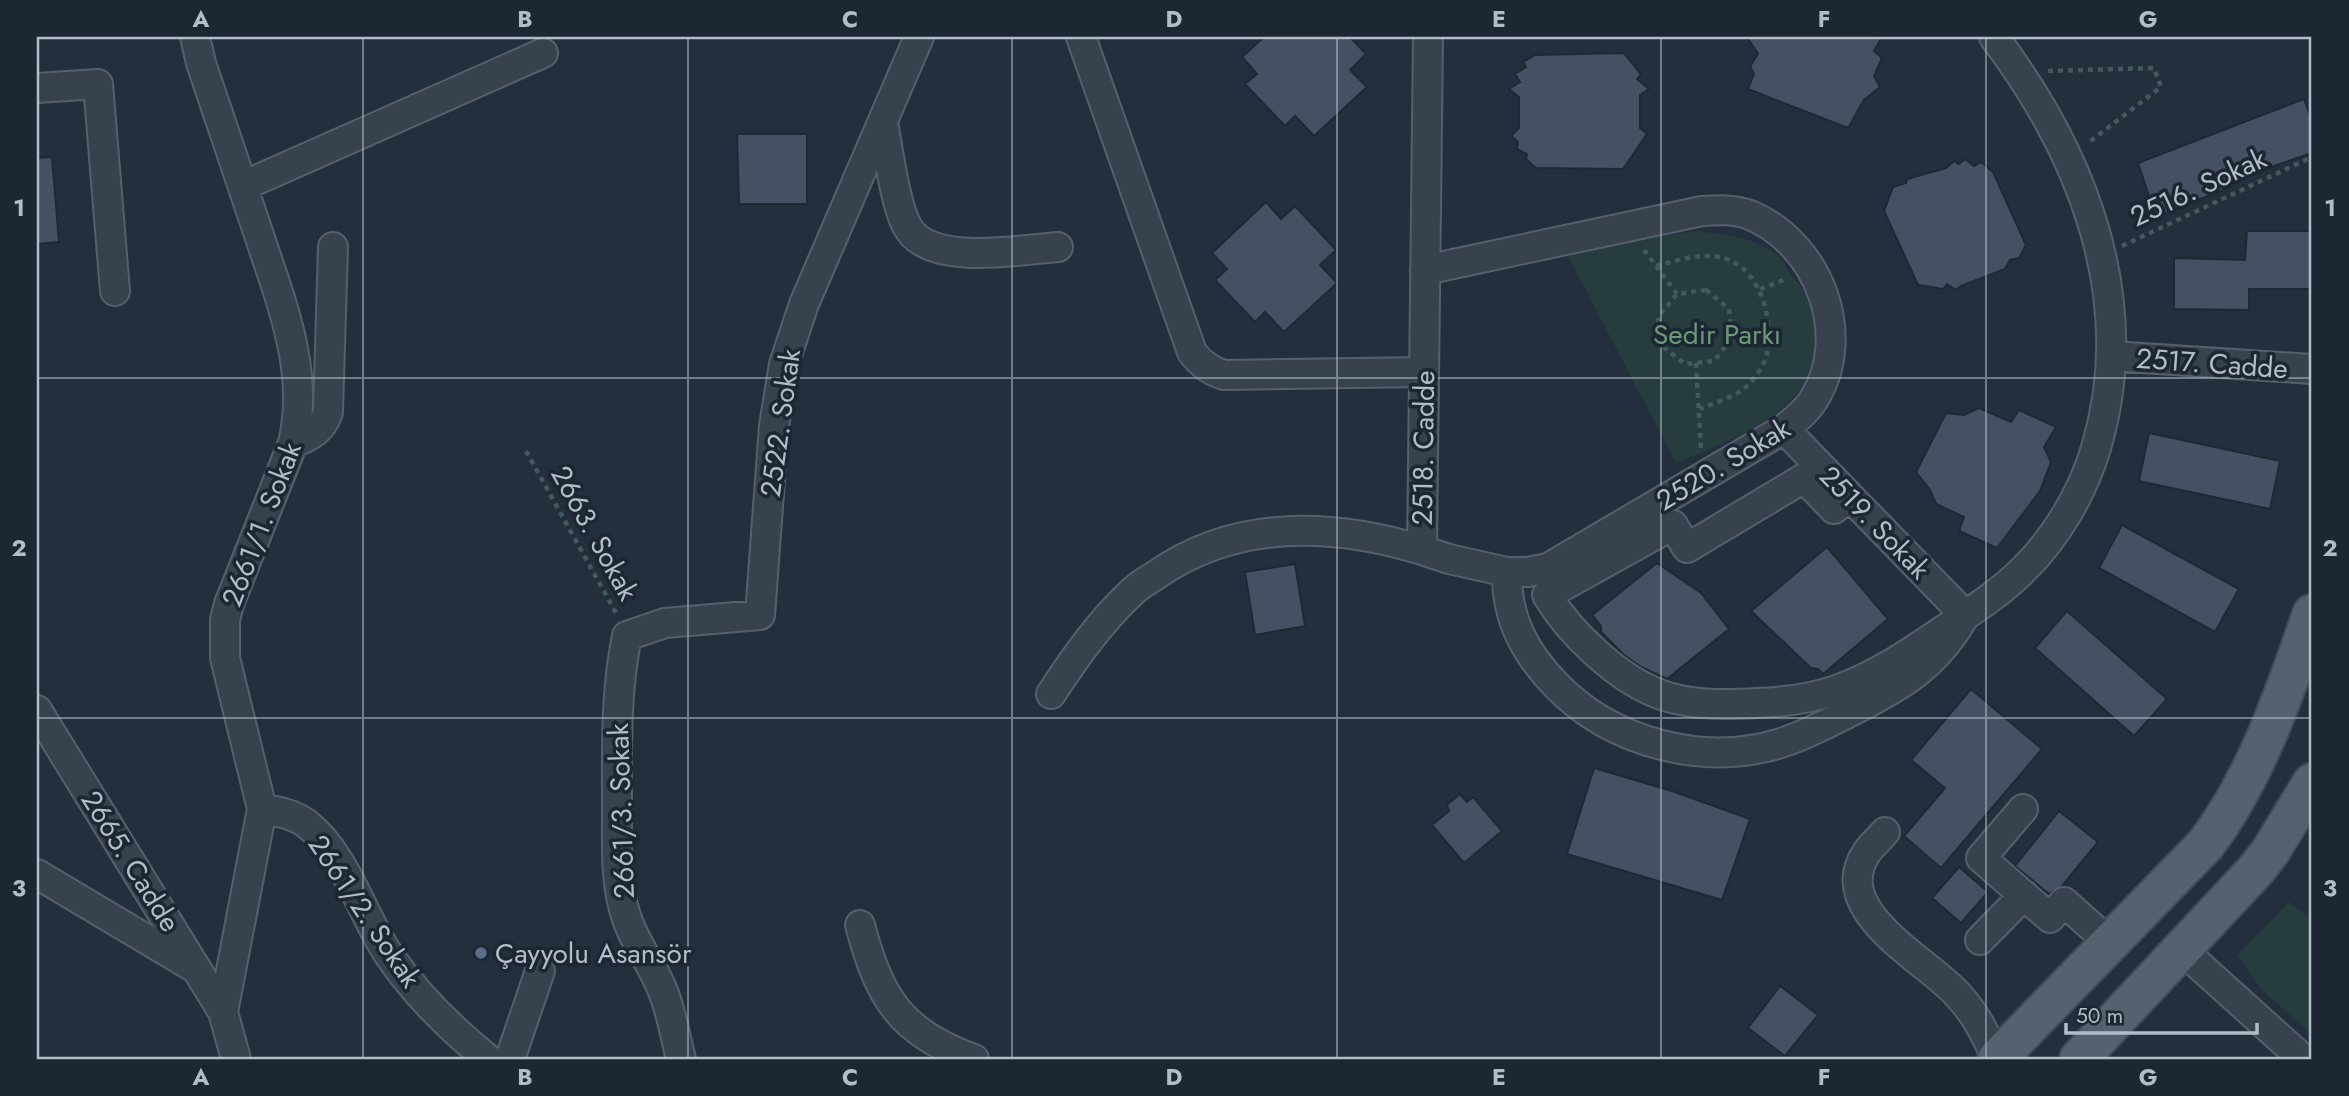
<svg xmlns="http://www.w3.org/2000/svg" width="2349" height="1096" font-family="Jost,sans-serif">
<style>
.park{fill:#263c3f}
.building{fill:#455162;stroke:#1f2835;stroke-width:2}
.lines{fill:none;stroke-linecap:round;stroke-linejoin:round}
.street-casing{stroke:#565f6c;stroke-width:32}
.primary-casing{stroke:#414a57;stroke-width:42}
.path{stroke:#44595c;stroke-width:4.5;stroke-dasharray:5 5;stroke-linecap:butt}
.street{stroke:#38414e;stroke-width:28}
.primary{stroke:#56606e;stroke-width:38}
.grid{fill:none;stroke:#b4bcc9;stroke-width:2;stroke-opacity:0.55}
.service-dot{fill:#5c6f8a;stroke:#1d2633;stroke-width:2.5}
.labels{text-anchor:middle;stroke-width:7;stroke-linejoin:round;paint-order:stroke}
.street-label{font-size:28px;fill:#b4bcc9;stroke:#1d2633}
.park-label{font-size:28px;fill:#6b9a76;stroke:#1d2633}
.poi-label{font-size:28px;fill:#b4bcc9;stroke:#1d2633;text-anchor:start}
.neatline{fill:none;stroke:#b4bcc9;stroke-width:2.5}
.grid-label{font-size:23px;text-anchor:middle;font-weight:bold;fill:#b4bcc9}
</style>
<rect width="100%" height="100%" fill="#242f3e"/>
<path class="park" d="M 1696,231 C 1722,234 1755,237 1777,255 C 1782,259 1786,267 1789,272 C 1795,280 1804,289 1808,298 C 1819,325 1818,361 1802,386 C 1776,426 1718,445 1676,463 L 1566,252 Z
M 2289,902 L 2312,920 L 2312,1034 L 2263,991 L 2237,955 Z"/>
<path class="building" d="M 1264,37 L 1350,37 L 1366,54 L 1350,70 L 1367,87 L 1314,136 L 1295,116 L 1285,126 L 1245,84 L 1257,74 L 1242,57 Z
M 1747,37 L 1882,37 L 1874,51 L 1882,58 L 1874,76 L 1880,87 L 1864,100 L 1848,128 L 1748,89 L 1754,74 L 1750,66 L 1758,54 Z
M 1624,53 L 1641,74 L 1637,79 L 1649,89 L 1640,95 L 1640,128 L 1647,134 L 1623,169 L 1536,168 L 1526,159 L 1527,154 L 1517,149 L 1518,142 L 1511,136 L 1519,128 L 1519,97 L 1509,89 L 1520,82 L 1515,74 L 1526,67 L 1523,62 L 1535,55 Z
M 2304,99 L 2312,120 L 2312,153 L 2227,182 L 2230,187 L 2156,217 L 2138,163 Z
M 737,134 L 807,134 L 807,204 L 739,204 Z
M 52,157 L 59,242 L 37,244 L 37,158 Z
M 1965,159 L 1974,166 L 1981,162 L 1993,172 L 2026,245 L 2019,258 L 2010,260 L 2005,269 L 1961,286 L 1956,290 L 1947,284 L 1943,289 L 1918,285 L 1884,211 L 1893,187 L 1906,183 L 1907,179 L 1946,168 L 1954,161 L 1959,164 Z
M 1266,202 L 1281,219 L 1295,206 L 1336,250 L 1320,265 L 1337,283 L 1284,332 L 1265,312 L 1255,322 L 1215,280 L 1227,269 L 1212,253 Z
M 2247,231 L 2312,231 L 2312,289 L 2249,289 L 2249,310 L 2174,309 L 2174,258 L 2245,260 Z
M 1979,408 L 2011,422 L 2019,410 L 2056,427 L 2044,447 L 2051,462 L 2040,491 L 1997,548 L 1959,531 L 1964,517 L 1936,504 L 1930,490 L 1916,472 L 1946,413 L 1964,415 Z
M 2149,433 L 2280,461 L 2270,509 L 2139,481 Z
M 2122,525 L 2239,589 L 2215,632 L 2099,568 Z
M 1827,547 L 1888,619 L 1823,674 L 1818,669 L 1811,668 L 1751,611 Z
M 1657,563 L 1701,593 L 1729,629 L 1667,679 L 1641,667 L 1624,655 L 1601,632 L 1601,626 L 1592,615 Z
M 1295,564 L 1305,626 L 1255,635 L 1245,572 Z
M 2067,611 L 2167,699 L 2134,736 L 2035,648 Z
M 1971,689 L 2042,749 L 1941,868 L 1904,836 L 1945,788 L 1911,760 Z
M 1594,768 L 1672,791 L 1750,819 L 1722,900 L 1567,854 Z
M 1460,794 L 1467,802 L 1473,797 L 1502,831 L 1464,863 L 1432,825 L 1449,811 L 1447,805 Z
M 2059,811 L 2098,842 L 2062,886 L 2049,894 L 2015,866 Z
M 1959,867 L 1988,892 L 1961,923 L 1932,898 Z
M 1780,986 L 1818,1015 L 1785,1056 L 1748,1028 Z"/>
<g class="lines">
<defs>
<path id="street" d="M 195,37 L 201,63 C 220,120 240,177 259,235 C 281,302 310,371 293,443 L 229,604 L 225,620 L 225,658 L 262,809 L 223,1012 L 236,1059
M 1081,37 L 1192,352 C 1201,364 1210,371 1224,375 L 1424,372
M 1428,37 L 1422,550 L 1449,559 L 1507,572 C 1506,618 1525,653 1556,685 C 1612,743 1704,767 1781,743 C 1807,735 1830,722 1854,710 C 1903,685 1937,665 1965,615 L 1784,429
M 37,88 L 98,84 L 115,291
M 883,122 C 888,149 895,204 907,226 C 928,267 1019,250 1058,247
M 243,186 L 543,53
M 1425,270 L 1702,211 C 1718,210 1734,209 1750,215 C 1818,243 1854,334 1814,399 C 1807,411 1795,420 1784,429 L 1548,568 L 1528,572 L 1507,572
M 2111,356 L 2312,369
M 293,443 C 310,437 323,429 328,412 L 333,247
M 1849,497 L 1834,509 L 1804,478 L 1687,548 L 1673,525 L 1547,595 C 1560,617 1576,635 1595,652 C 1648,701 1686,707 1757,703 C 1784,702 1810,699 1836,690 C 1875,677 1911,652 1945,629 C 1972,611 2000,593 2023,570 C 2056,538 2083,492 2096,448 C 2140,300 2083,155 1994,37
M 1051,694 C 1074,659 1099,623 1130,594 C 1137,586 1147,581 1156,575 C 1236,519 1332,523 1422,550
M 37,710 L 223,1012
M 262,809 C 278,811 294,814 307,824 C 346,855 362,915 389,955 C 416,995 451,1029 488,1059
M 2023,809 L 1981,858 L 2050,918 L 2064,902 L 2110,943
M 1885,832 C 1880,838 1872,845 1867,852 C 1827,911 1926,959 1958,995 C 1976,1014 1986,1036 1997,1059
M 37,874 L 193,967
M 860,925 C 879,997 900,1033 974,1059
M 1980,940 L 2024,895
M 2181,949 L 2303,1059
M 510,1059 L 540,971
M 681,1059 C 674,1032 670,1003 657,978 C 647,957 633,939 626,916 C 615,882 617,846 617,811 C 617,752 615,694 627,636 L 665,623 L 760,615 L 774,426 L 784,364 L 804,304 L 919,37"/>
<path id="primary" d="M 1997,1059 L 2206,844 C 2256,778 2285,692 2312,614
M 2079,1059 L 2255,871 L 2270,852 L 2312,783"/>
</defs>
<use href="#street" class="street-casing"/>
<use href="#primary" class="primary-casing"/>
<path class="path" d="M 2048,71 L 2154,68 L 2161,87 L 2088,143
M 2122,246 L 2312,157
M 1644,250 L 1677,294
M 1656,266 C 1676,261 1698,253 1719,257 C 1759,264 1774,317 1767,353 C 1765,364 1756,377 1748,385 C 1736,397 1716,402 1700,409
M 1760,289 L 1786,279
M 1706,290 L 1729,309 L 1732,338 L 1714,361 L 1685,364 L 1662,346 L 1658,317 L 1677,294 Z
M 1696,363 L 1701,450
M 526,451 L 616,613"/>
<use href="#street" class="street"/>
<use href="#primary" class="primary"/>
</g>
<path class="grid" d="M 363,37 L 363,1059M 688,37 L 688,1059M 1012,37 L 1012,1059M 1337,37 L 1337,1059M 1661,37 L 1661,1059M 1986,37 L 1986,1059M 37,378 L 2312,378M 37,718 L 2312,718"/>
<circle class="service-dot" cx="481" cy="953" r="7"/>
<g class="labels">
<g class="street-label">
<text transform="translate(2198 187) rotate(-25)" y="10">2516. Sokak</text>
<text transform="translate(2212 363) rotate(4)" y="10">2517. Cadde</text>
<text transform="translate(780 423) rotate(-82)" y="10">2522. Sokak</text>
<text transform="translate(1423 448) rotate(-89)" y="10">2518. Cadde</text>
<text transform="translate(1723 464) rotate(-31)" y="10">2520. Sokak</text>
<text transform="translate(1875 522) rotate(46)" y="10">2519. Sokak</text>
<text transform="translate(261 524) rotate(-69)" y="10">2661/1. Sokak</text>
<text transform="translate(595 533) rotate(61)" y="10">2663. Sokak</text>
<text transform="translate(621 811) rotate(-92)" y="10">2661/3. Sokak</text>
<text transform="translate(131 861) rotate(58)" y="10">2665. Cadde</text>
<text transform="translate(365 911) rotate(56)" y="10">2661/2. Sokak</text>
</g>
<g class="park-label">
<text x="1717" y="344">Sedir Parkı</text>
</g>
<g class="poi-label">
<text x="495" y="963">Çayyolu Asansör</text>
</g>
</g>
<rect width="2349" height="1096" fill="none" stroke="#1d2633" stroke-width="77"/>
<path d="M2066 1023v10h191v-10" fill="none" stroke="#b4bcc9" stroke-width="3.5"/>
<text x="2076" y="1023" font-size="21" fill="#b4bcc9" stroke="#1d2633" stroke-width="5" paint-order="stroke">50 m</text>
<rect x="38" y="38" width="2272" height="1020" class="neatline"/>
<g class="grid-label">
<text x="201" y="27">A</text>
<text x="525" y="27">B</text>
<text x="850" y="27">C</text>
<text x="1174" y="27">D</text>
<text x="1499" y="27">E</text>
<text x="1824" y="27">F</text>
<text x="2148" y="27">G</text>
<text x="19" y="216">1</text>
<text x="2330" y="216">1</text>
<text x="19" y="556">2</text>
<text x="2330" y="556">2</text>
<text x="19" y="896">3</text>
<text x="2330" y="896">3</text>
<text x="201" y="1085">A</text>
<text x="525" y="1085">B</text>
<text x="850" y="1085">C</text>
<text x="1174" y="1085">D</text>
<text x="1499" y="1085">E</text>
<text x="1824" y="1085">F</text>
<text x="2148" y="1085">G</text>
</g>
</svg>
